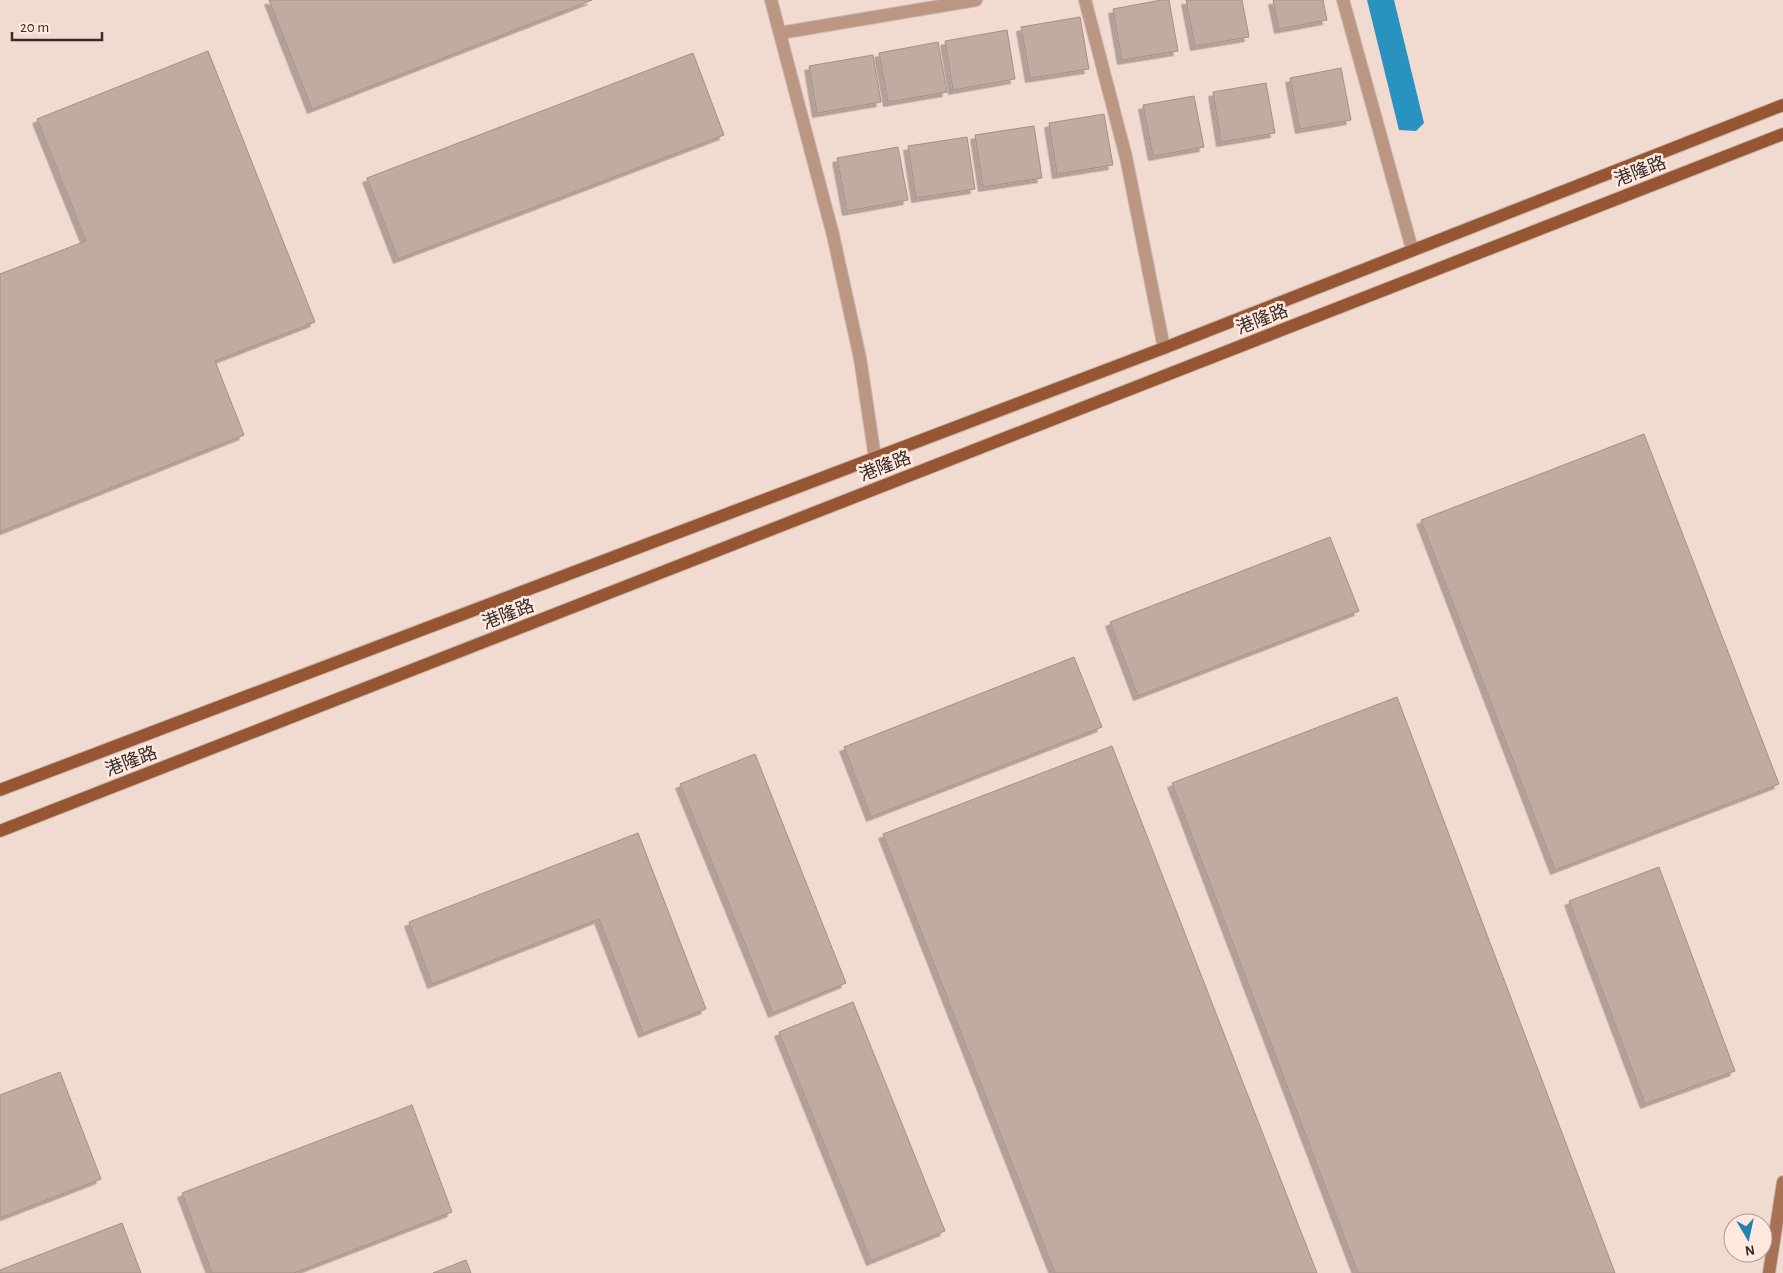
<svg xmlns="http://www.w3.org/2000/svg" width="1783" height="1273" font-family="'Alegreya Sans','Noto Sans SC',sans-serif">
<style>
.water{fill:#2992c1}
.building{fill:#c1aba0;stroke:#a48f85;filter:url(#shadow)}
.lines{fill:none;stroke-linecap:round;stroke-linejoin:round}
.lane-casing{stroke:#cbb7ae;stroke-width:14}
.street-casing{stroke:#cbb7ae;stroke-width:14}
.secondary-casing{stroke:#cbb7ae;stroke-width:14}
.primary-casing{stroke:#cbb7ae;stroke-width:14}
.lane{stroke:#bb9683;stroke-width:12}
.street{stroke:#bb9683;stroke-width:12}
.secondary{stroke:#a77156;stroke-width:12}
.primary{stroke:#975633;stroke-width:12}
.labels{text-anchor:middle;stroke-width:5;stroke-linejoin:round;paint-order:stroke}
.street-label{font-size:18px;fill:#352c28;stroke:#ffe8dd}
</style>
<defs>
<filter id="shadow"><feDropShadow dx="-4.5" dy="4.5" stdDeviation="0" flood-color="#0004"/></filter>
</defs>
<rect width="100%" height="100%" fill="#f1dacf"/>
<path class="water" d="M 1367,0 L 1394,0 L 1424,123 L 1416,131 L 1399,130 Z"/>
<path class="building" d="M 269,0 L 592,0 L 312,109 Z
M 1161,0 L 1169,0 L 1178,51 L 1122,60 L 1113,9 Z
M 1186,0 L 1242,0 L 1249,37 L 1195,46 Z
M 1273,0 L 1323,0 L 1327,20 L 1279,29 Z
M 1080,17 L 1089,69 L 1030,78 L 1021,27 Z
M 1007,30 L 1015,79 L 953,90 L 945,41 Z
M 938,42 L 947,92 L 888,102 L 879,53 Z
M 208,51 L 315,322 L 215,361 L 244,435 L 0,532 L 0,274 L 86,241 L 37,119 Z
M 693,53 L 724,135 L 398,259 L 367,178 Z
M 873,55 L 881,102 L 817,113 L 809,66 Z
M 1341,68 L 1351,120 L 1300,129 L 1290,78 Z
M 1266,83 L 1275,133 L 1221,142 L 1213,92 Z
M 1194,96 L 1204,147 L 1153,156 L 1143,105 Z
M 1104,114 L 1113,165 L 1057,174 L 1049,123 Z
M 1034,126 L 1042,178 L 983,187 L 975,135 Z
M 967,137 L 975,189 L 916,198 L 908,146 Z
M 898,147 L 908,200 L 847,211 L 837,158 Z
M 1644,434 L 1779,784 L 1555,870 L 1421,520 Z
M 1330,537 L 1359,611 L 1138,696 L 1110,622 Z
M 1074,657 L 1102,727 L 871,817 L 844,747 Z
M 1397,697 L 1615,1273 L 1358,1273 L 1172,783 Z
M 1112,746 L 1317,1273 L 1055,1273 L 883,834 Z
M 755,754 L 846,983 L 773,1013 L 680,784 Z
M 638,833 L 706,1009 L 643,1033 L 599,919 L 432,984 L 409,922 Z
M 1659,867 L 1735,1071 L 1645,1104 L 1569,901 Z
M 853,1002 L 945,1231 L 871,1261 L 779,1032 Z
M 60,1072 L 101,1179 L 0,1218 L 0,1095 Z
M 412,1105 L 452,1212 L 294,1273 L 212,1273 L 182,1193 Z
M 122,1223 L 141,1273 L 0,1273 L 0,1270 Z
M 466,1260 L 471,1273 L 433,1273 Z"/>
<g class="lines">
<defs>
<path id="lane" d="M 1085,0 L 1126,157 L 1164,348
M 780,33 L 976,0"/>
<path id="street" d="M 771,0 L 833,235 L 860,358 L 875,458
M 1343,0 L 1412,249"/>
<path id="secondary" d="M 1769,1273 L 1783,1182"/>
<path id="primary" d="M 0,790 L 1164,348 L 1783,105
M 0,831 L 1783,134"/>
</defs>
<use href="#lane" class="lane-casing"/>
<use href="#street" class="street-casing"/>
<use href="#secondary" class="secondary-casing"/>
<use href="#primary" class="primary-casing"/>
<use href="#lane" class="lane"/>
<use href="#street" class="street"/>
<use href="#secondary" class="secondary"/>
<use href="#primary" class="primary"/>
</g>
<g class="labels">
<g class="street-label">
<text transform="translate(1640 171) rotate(-21)" y="6">港隆路</text>
<text transform="translate(1262 319) rotate(-21)" y="6">港隆路</text>
<text transform="translate(885 466) rotate(-21)" y="6">港隆路</text>
<text transform="translate(508 614) rotate(-21)" y="6">港隆路</text>
<text transform="translate(131 761) rotate(-21)" y="6">港隆路</text>
</g>
</g>
<g transform="translate(1748 1238) rotate(171)"><circle r="24" fill="#ffe8dd" stroke="#ae9d95"/>
<path d="M0-4L9 19L0 12L-9 19Z" fill="#2383af"/>
<text y="-8" font-size="14" font-weight="bold" text-anchor="middle" fill="#352c28">N</text>
</g>
<path d="M12 32v8h90v-8" fill="none" stroke="#352c28" stroke-width="2.5"/>
<text x="20" y="32" font-size="15" fill="#352c28" stroke="#ffe8dd" stroke-width="4" paint-order="stroke">20 m</text>
</svg>
